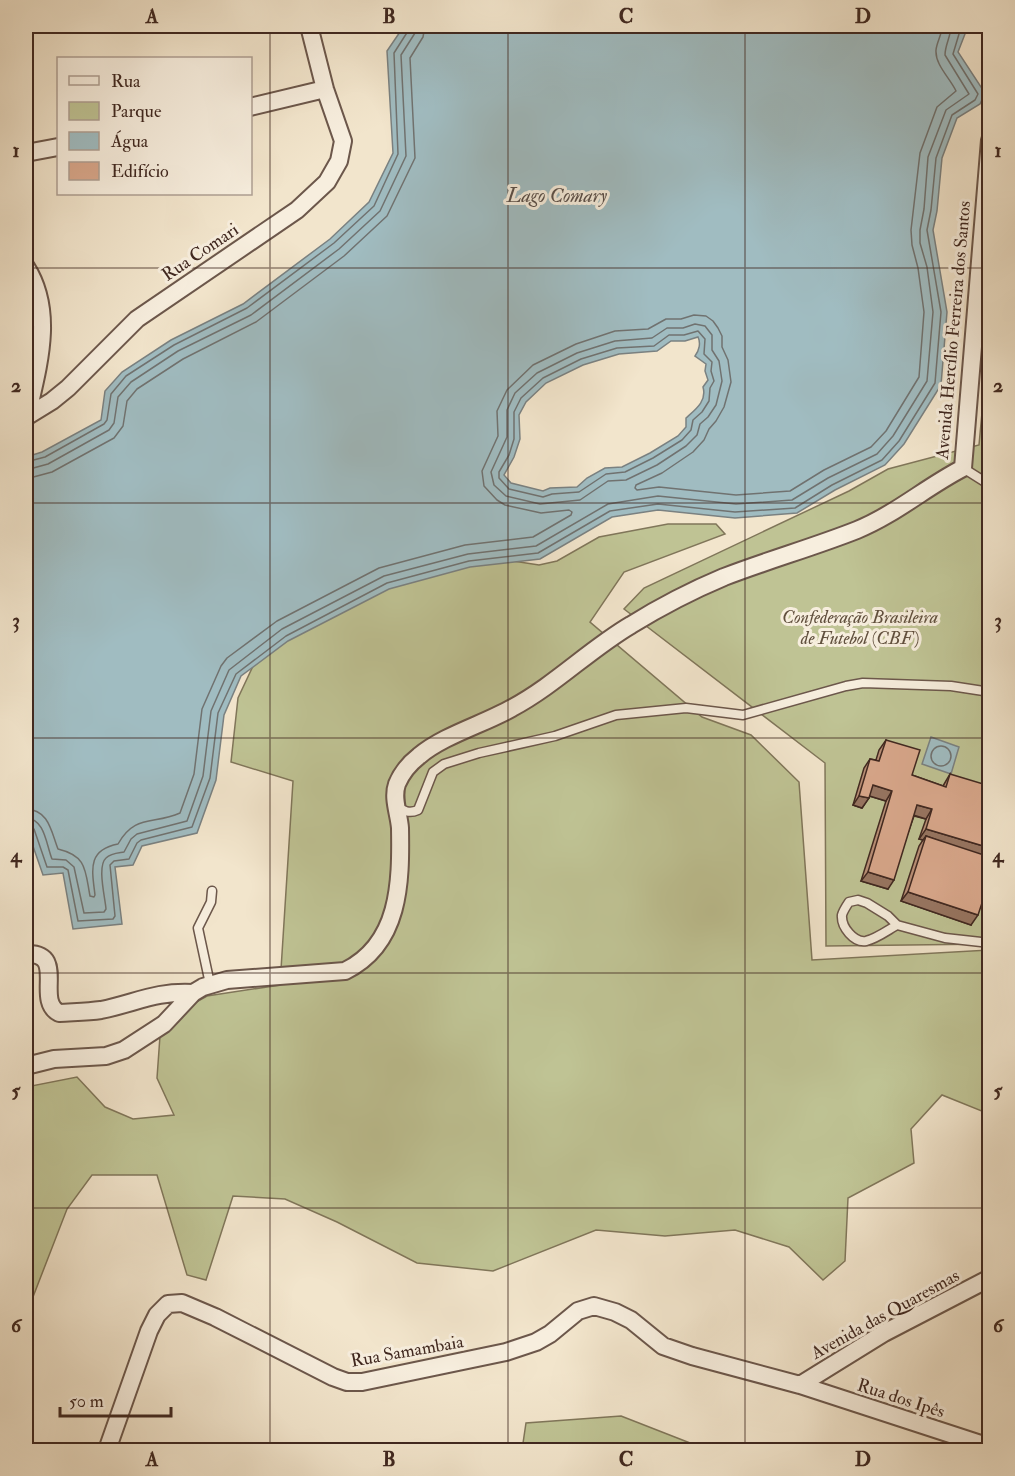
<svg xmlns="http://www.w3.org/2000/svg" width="1015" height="1476" font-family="'IM FELL Double Pica',serif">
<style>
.green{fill:#bfc394;stroke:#80765a;stroke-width:1.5}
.water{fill:#a0bcc1;stroke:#7a8181;stroke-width:1.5;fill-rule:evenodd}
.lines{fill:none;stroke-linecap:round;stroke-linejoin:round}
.shore{stroke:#707270;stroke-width:1.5}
.service-casing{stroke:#6c574b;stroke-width:11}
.minor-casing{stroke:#6c574b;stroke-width:20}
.service{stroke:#f7eede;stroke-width:8}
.minor{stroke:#f7eede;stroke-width:16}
.wall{fill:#ba9078;stroke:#402820;stroke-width:1.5}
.shaded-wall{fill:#977561;stroke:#402820;stroke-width:1.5}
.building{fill:#d8a78b;stroke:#402820;stroke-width:1.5}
.grid{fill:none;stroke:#402820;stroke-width:1.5;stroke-opacity:0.55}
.labels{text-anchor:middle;stroke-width:6;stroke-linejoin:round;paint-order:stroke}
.street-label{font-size:18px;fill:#402820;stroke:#f7eede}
.park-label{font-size:18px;font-style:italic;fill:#604f3d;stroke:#f7eede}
.water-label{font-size:20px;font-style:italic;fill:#584d48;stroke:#f7eede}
.neatline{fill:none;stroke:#402820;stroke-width:2}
.grid-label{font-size:20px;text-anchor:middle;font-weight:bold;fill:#402820}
</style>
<rect width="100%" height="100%" fill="#f2e5cc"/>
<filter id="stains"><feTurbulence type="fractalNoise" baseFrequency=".00333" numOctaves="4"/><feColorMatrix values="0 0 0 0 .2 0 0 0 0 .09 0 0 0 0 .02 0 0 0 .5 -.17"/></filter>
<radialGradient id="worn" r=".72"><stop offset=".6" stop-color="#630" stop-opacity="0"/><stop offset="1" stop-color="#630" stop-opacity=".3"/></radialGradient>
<path class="green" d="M 989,337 L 989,944 L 826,946 L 825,763 L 624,609 L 644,588 L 849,491 L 888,469 L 979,445 Z
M 668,524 L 716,524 L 725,534 L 624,572 L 590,622 L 702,717 L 751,735 L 799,782 L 812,960 L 989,950 L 989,1114 L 942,1095 L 911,1129 L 914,1163 L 848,1198 L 845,1261 L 823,1280 L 789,1247 L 735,1230 L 665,1236 L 596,1230 L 493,1271 L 417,1263 L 337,1222 L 285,1199 L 233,1196 L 206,1280 L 187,1275 L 157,1175 L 92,1175 L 67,1209 L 26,1315 L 26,1087 L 77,1077 L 105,1107 L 133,1119 L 174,1115 L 157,1078 L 161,1022 L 207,996 L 280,985 L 293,781 L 231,762 L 238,698 L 254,664 L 295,628 L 396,575 L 475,555 L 539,565 L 557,561 L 599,537 Z
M 621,1416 L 708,1450 L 522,1450 L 526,1423 Z"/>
<path class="water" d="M 404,26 L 964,26 L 965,34 L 958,52 L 985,93 L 980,104 L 957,118 L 942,158 L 937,211 L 933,230 L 947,312 L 941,385 L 904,444 L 885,465 L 835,490 L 797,513 L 735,518 L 658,510 L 612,517 L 540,559 L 470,567 L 389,589 L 288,641 L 241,676 L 224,715 L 216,780 L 197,833 L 142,846 L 133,865 L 115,867 L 122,924 L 73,929 L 63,873 L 43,875 L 26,826 L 26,457 L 42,452 L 101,420 L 105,391 L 122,372 L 171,340 L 243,304 L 330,239 L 369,202 L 393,153 L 387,51 ZM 698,337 C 701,343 699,351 695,356 L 706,364 L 705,371 L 708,380 L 703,387 C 707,401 696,409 686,418 L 686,427 L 678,436 L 650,453 L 622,467 L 605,468 L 587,478 L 577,487 L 550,488 L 543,491 L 511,483 L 504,475 L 514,457 L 520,439 L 519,415 L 526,402 L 546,383 L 583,365 L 619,354 L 657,351 L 671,341 L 685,341 Z
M 931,737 L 959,747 L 951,774 L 922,764 Z"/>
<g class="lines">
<path class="shore" d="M 695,324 L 705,326 L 712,335 L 712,350 L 719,361 L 722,381 L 716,405 L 708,417 L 700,424 L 697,435 L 686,446 L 657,465 L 626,480 L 608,481 L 580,500 L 540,504 L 506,496 L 494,485 L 491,472 L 507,437 L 507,410 L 515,393 L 537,373 L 577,353 L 615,341 L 652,338 L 667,328 L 683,328 Z
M 698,331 L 705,339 L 704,354 L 712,362 L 711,371 L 714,381 L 710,388 L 709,401 L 702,412 L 693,420 L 691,430 L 682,440 L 653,458 L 625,472 L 606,474 L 579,492 L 552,494 L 543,497 L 509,489 L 499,478 L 499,472 L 509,455 L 514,439 L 514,412 L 521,398 L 543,378 L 581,359 L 617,348 L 654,346 L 669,335 L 684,335 Z
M 26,462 L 45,457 L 104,424 L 107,420 L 111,394 L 126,376 L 174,345 L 247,308 L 334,243 L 374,206 L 398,154 L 394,53 L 408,31 L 409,26
M 26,470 L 48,464 L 109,430 L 114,423 L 118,397 L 131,382 L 178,351 L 251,315 L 339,249 L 380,211 L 406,156 L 401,55 L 415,33 L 416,26
M 26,479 L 52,472 L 114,438 L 123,426 L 127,401 L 137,389 L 183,359 L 256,322 L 344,256 L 387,216 L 415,158 L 410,58 L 423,37 L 425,26
M931 756a10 10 0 1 1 20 0a10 10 0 1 1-20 0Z
M 26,809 C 49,810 51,831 58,849 C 87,856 85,870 90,896 L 94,897 L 95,895 C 92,870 87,850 118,844 C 135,814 153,825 180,813 L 194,774 L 202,709 L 221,666 L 227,658 L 277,621 L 379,568 L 465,545 L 533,537 L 571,515 L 572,512 L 569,510 L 541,513 L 505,505 L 497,500 L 484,486 L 482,471 L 498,436 L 497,411 L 507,390 L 533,365 L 576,344 L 615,331 L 648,329 L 666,319 L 681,319 L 694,315 L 706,316 L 713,321 L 718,328 L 722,336 L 722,347 L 728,360 L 731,382 L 724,407 L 716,421 L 709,429 L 704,440 L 693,452 L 662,473 L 636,485 L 635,488 L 637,490 L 659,487 L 736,495 L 790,491 L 824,470 L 871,447 L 886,431 L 919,377 L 924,312 L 918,268 L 912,245 L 911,230 L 920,153 L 937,107 L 956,91 C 950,78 935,65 936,50 C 937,41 942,35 942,26
M 26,818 C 45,819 46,844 52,859 L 66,860 L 74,867 L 84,913 L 104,912 L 106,909 C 105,897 97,866 106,858 C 111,853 118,853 124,852 L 131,839 L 137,834 L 187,821 L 203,776 L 211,711 L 229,670 L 282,629 L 384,576 L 468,554 L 536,546 L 608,504 L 658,496 L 736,504 L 792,500 L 828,478 L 877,454 L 893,436 L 927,381 L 933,312 L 927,267 L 920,243 L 920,230 L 924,209 L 928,157 L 946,110 L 969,94 L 945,55 C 945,45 951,36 951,26
M 26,825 L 30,826 L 34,829 L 47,867 L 63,867 L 68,870 L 78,921 L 113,919 L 115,916 L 110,865 L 114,861 L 129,859 L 137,843 L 141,840 L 192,827 L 210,778 L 218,713 L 236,674 L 286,636 L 387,583 L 469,561 L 538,553 L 610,511 L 658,504 L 735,512 L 795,508 L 832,485 L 882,460 L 899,441 L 935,383 L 941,312 L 927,230 L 931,210 L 936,158 L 952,115 L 975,100 L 978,94 L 953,54 L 959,34 L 958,26"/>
<defs>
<path id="service" d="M 963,468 L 990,485
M 396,806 C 404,811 409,814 418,810 L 433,772 L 444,764 L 479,753 L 555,736 L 616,715 L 686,708 L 743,715 L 846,686 L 863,683 L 951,686 L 990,692
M 897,925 C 888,930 876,939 866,941 C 854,943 841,927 842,915 C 843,911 847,905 849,902 L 858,900 L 867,903 L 888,916 L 897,925 L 945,938 L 990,943
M 210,984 L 198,928 L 211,902 L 212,891"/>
<path id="minor" d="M 250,107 L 325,89
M 26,153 L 58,147
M 26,267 C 55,312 38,367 27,416
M 26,417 L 52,401 L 68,388 L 137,319 L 297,210 L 327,182 L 339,161 L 343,141 L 325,89 L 309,26
M 26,954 C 68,952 34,1000 59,1013 C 73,1012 87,1012 101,1010 C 136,1003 155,991 193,993
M 26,1066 L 54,1059 L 106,1056 L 124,1050 L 164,1024 L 193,993 L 203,987 L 227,980 L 345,971 C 400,944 401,883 400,828 C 399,814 392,798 397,784 C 402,772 410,763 419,756 C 444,735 484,724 512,708 C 555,685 590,649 631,625 C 660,607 693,590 724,577 C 768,560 814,547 857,530 C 896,514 926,487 963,468 L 990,140
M 800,1385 L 884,1333 L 990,1278
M 107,1450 L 149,1331 L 157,1315 L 168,1304 L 182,1303 L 215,1317 L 333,1377 L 347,1382 L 362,1382 L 506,1352 L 536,1342 L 550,1334 L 578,1311 L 594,1306 L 615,1312 L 631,1320 L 663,1346 L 692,1356 L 800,1385 L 990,1447"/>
</defs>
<use href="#service" class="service-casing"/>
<use href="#minor" class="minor-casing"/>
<use href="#service" class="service"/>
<use href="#minor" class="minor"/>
</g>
<path class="wall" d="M 886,740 L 912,775 L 943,786 L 950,774 L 971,925 L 901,901 L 919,846 L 923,840 L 919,839 L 926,819 L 914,816 L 888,889 L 861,881 L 886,801 L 870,796 L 862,808 L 853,805 L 864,768 L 870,759 L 876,760 L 879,750 Z"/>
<path class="shaded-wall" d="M 873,785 L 892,791 L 886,801 L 866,795 Z
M 859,796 L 869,798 L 862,808 L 853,805 Z
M 917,805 L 932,809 L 926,819 L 910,814 Z
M 926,829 L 990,848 L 990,860 L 926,836 L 923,840 L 919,839 Z
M 868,872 L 894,880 L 888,889 L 861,881 Z
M 908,892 L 978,915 L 971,925 L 901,901 Z"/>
<path class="building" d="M 886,740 L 920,750 L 912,775 L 946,787 L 950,774 L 990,786 L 990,848 L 926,829 L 932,809 L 917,805 L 894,880 L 868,872 L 892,791 L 873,785 L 869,798 L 859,796 L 870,759 L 879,761 Z
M 926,836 L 990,857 L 990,879 L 978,915 L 908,892 Z"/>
<path class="grid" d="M 270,26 L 270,1450M 508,26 L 508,1450M 745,26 L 745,1450M 26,268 L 990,268M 26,503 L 990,503M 26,738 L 990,738M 26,973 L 990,973M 26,1208 L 990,1208"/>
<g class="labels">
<g class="street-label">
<text transform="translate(200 252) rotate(-34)" y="6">Rua Comari</text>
<text transform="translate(953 330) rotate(-85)" y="6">Avenida Hercílio Ferreira dos Santos</text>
<text transform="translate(885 1314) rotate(-29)" y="6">Avenida das Quaresmas</text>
<text transform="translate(407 1351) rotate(-10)" y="6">Rua Samambaia</text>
<text transform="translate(901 1398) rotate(18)" y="6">Rua dos Ipês</text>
</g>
<g class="park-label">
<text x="860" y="623">Confederação Brasileira<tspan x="860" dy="21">de Futebol (CBF)</tspan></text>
</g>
<g class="water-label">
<text x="557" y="202">Lago Comary</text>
</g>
</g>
<rect width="1015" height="1476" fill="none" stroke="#f2e5cc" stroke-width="66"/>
<rect x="57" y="57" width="195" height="138" fill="#f7eede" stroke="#ae9f92" stroke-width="1.5"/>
<rect x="69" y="76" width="30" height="9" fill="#f7eede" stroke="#ae9f92" stroke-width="1.5"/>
<text x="111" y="87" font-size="18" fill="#402820">Rua</text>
<rect x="69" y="102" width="30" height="18" fill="#bfc394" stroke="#ae9f92" stroke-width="1.5"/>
<text x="111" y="117" font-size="18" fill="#402820">Parque</text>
<rect x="69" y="132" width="30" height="18" fill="#a0bcc1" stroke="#ae9f92" stroke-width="1.5"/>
<text x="111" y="147" font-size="18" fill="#402820">Água</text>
<rect x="69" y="162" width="30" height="18" fill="#d8a78b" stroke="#ae9f92" stroke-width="1.5"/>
<text x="111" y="177" font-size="18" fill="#402820">Edifício</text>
<path d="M60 1407v9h111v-9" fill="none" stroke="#402820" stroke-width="3"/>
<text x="69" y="1407" font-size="18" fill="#402820" stroke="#f7eede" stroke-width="4.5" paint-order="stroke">50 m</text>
<rect x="33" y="33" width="949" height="1410" class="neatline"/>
<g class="grid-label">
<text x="152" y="23">A</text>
<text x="389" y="23">B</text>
<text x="626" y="23">C</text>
<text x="863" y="23">D</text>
<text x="16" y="157">1</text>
<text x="998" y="157">1</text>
<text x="16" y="392">2</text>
<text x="998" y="392">2</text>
<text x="16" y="627">3</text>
<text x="998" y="627">3</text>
<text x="16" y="862">4</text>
<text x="998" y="862">4</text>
<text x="16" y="1097">5</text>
<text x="998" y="1097">5</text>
<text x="16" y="1332">6</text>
<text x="998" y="1332">6</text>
<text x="152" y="1466">A</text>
<text x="389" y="1466">B</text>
<text x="626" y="1466">C</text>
<text x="863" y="1466">D</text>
</g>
<rect width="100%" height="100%" filter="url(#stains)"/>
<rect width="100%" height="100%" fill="url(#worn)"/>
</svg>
